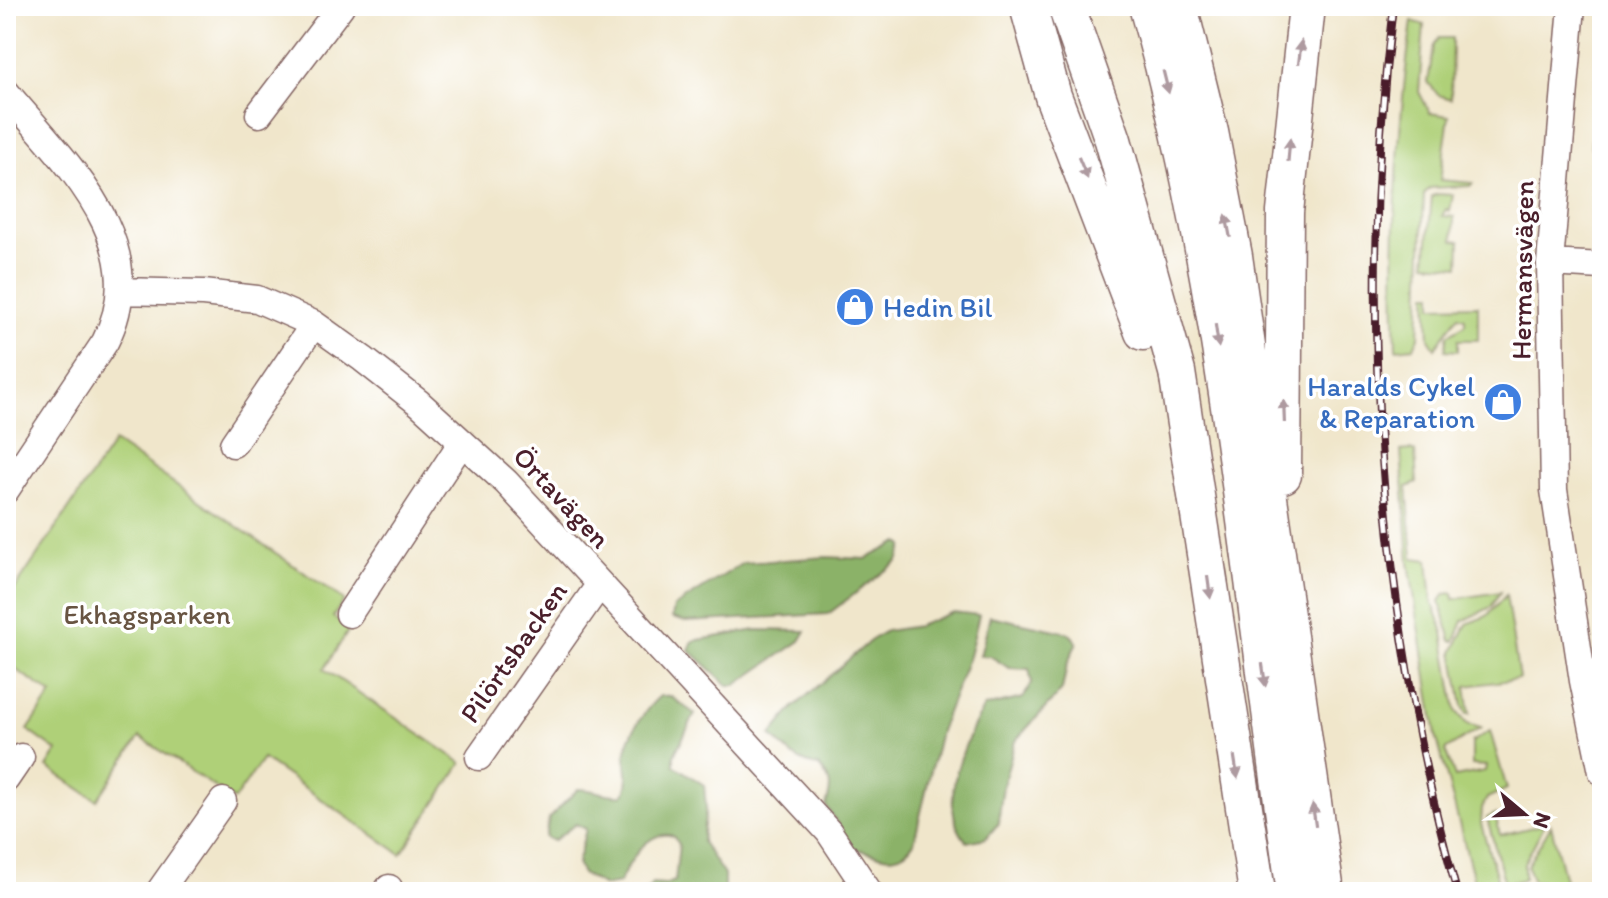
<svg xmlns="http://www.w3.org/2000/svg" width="1608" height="898" font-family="Itim,sans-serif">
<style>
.green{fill:#afd078;stroke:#7c7852;stroke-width:2}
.forest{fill:#8bb268;stroke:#6a684a;stroke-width:2}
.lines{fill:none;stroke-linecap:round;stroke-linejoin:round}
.minor-casing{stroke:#846563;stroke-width:29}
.highway-casing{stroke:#846563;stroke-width:39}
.minor{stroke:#fff;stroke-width:26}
.highway{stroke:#fff;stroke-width:36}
.rail-casing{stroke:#4a1f2b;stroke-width:8}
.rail{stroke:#fff;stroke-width:5;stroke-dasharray:15;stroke-linecap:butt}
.oneway{fill:#ae9aa0}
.labels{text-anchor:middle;stroke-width:7;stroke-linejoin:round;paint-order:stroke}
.street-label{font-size:28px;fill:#4a1f2b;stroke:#fff}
.shop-label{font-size:28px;fill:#366cbe;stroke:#fff;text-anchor:start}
.park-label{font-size:28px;fill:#685442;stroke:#fff}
</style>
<rect width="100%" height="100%" fill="#fff"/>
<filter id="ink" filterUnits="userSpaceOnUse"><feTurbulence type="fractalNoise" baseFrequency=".0125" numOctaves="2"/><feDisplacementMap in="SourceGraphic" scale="16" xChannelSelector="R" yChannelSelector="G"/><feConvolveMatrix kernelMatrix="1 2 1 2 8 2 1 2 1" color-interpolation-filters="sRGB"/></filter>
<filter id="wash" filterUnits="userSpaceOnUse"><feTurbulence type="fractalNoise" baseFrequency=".006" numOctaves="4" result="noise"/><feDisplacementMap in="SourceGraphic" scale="32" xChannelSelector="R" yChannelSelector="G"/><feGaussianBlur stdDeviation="1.8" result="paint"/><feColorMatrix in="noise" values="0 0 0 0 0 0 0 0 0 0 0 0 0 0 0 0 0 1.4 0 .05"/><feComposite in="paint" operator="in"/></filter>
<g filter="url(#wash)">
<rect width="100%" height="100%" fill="#f0e6cb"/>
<path class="green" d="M 1412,21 L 1424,25 L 1419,92 L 1430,113 L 1449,116 L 1440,180 L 1473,183 L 1470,186 L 1430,188 L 1424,194 L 1419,337 L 1414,347 L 1396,349 C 1391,240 1397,130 1412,21 Z
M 1439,38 L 1452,38 L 1451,99 L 1438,95 L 1428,82 L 1434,45 Z
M 1602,121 L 1602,149 L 1591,147 L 1593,127 Z
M 1437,194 L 1453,195 L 1450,211 L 1446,209 L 1442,216 L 1454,217 L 1453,240 L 1460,241 L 1459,266 L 1426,263 L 1432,196 Z
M 1427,294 L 1433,294 L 1433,306 L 1478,305 L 1478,340 L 1458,340 L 1458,351 L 1445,350 L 1448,335 L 1465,325 L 1465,318 L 1458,316 L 1435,348 L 1429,339 Z
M 114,442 L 344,600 L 333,617 L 350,628 L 324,669 L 462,763 L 401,854 L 263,759 L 234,800 L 140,737 L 97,800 L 47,767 L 57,751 L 28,730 L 52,694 L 6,663 L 6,602 Z
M 1410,450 L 1415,452 L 1417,483 L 1407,487 L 1413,558 L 1428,560 L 1432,601 L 1442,627 L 1456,711 L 1467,724 L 1481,728 L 1445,750 L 1455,777 L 1485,771 L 1486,766 L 1472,765 L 1472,742 L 1490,731 L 1507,789 L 1487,798 L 1482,808 L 1481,824 L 1501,892 L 1477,892 L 1436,735 L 1409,563 L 1401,451 Z
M 1500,592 L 1491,607 L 1463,621 L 1455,641 L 1451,641 L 1440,601 L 1445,594 L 1453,593 L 1454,599 Z
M 1506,595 L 1519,679 L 1466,686 L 1470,714 L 1467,714 L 1463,706 L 1453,652 L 1467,624 L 1487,616 Z
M 1495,814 L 1500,835 L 1545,824 L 1524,863 L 1524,879 L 1505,884 L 1487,818 Z
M 1551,825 L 1568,892 L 1544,892 L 1543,883 L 1532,880 L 1527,866 Z"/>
<path class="forest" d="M 899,542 L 904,546 L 898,561 L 828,614 L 686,622 L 672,618 L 674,607 L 743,563 L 826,557 L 866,559 Z
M 953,612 L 979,615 L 969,656 L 940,731 L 914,842 C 899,867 878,854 853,848 L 826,806 C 832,787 832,781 819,766 C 798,764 786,750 771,735 L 794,707 L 870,641 L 886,631 L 918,626 Z
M 990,616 L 1069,633 L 1077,642 L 1067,665 L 1062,690 L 1015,741 L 1003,786 L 998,824 L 986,838 L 967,842 C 935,805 964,743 984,707 L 1023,698 L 1032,683 L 1029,669 L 1009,668 L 990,656 L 980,656 Z
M 756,630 L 806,631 L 800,641 L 736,685 L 728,685 L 689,650 L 693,641 Z
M 660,696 L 670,696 L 695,714 L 674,755 L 674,765 L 704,785 L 706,807 L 702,842 L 724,875 L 724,892 L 646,892 L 652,884 L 664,885 L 675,881 L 679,844 L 673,836 C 647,828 629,863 619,883 L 604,886 L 582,874 L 577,864 L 586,829 L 576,824 L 553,841 L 545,837 L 549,818 L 578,789 C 594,789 608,797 623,795 C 633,781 623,766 626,751 C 630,732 646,708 660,696 Z"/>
</g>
<g filter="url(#ink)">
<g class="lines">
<defs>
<path id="minor" d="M 1572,6 L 1550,263 L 1554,490 L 1583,681 L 1602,772
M 6,92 C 64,162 156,243 105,342 L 6,490
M 259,114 L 341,6
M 1550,263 L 1602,266
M 120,291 L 203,293 L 257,299 L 314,324 L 363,359 L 419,403 L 506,482 L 829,832 L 869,892
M 233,444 L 314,324
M 349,614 L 462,442
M 479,757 L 600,584
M 6,779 L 21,757
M 159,892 L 223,801
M 386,892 L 389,888"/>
<path id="highway" d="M 1028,6 L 1053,96 L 1143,332
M 1066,6 L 1113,140 L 1177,372 L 1257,892
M 1147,6 C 1228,290 1251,600 1295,892
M 1179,6 L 1210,132 L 1234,256 L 1326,892
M 1283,475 L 1285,212 L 1307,6"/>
</defs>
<use href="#minor" class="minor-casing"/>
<use href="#highway" class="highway-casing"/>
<use href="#minor" class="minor"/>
<use href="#highway" class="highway"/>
<defs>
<path id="rail" d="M 1393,6 C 1357,298 1377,608 1457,892"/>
</defs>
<use href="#rail" class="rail-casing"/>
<use href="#rail" class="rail"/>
</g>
<defs><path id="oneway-solid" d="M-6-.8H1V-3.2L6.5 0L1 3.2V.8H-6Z" transform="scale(2)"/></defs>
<g class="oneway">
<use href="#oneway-solid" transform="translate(1300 52) rotate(-83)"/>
<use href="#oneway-solid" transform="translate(1166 82) rotate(76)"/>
<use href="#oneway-solid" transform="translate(1289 150) rotate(-85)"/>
<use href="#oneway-solid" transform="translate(1083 168) rotate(67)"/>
<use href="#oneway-solid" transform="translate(1228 226) rotate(-101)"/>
<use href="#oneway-solid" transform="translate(1217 336) rotate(82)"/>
<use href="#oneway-solid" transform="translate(1284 411) rotate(-92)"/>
<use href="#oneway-solid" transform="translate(1209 587) rotate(82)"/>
<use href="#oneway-solid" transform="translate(1264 675) rotate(82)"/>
<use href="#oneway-solid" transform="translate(1236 767) rotate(81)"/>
<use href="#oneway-solid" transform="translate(1314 815) rotate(-98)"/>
</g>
</g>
<defs>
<symbol id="shop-disc" viewBox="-11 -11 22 22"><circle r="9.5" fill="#3f7fe0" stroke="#fff"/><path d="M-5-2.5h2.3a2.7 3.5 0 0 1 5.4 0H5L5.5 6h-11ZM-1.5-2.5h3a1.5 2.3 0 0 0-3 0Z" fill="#fff"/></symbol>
</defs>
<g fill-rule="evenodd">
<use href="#shop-disc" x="833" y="285" width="44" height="44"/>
<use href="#shop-disc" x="1481" y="380" width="44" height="44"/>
</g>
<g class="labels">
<g class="street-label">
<text transform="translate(1522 270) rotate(-89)" y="10">Hermansvägen</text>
<text transform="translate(562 497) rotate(47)" y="10">Örtavägen</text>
<text transform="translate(513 652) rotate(-55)" y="10">Pilörtsbacken</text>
</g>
<g class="shop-label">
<text x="883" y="317">Hedin Bil</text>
<text x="1475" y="396" text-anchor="end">Haralds Cykel<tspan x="1475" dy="32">&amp; Reparation</tspan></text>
</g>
<g class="park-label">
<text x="147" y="624">Ekhagsparken</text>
</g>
</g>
<rect width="1608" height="898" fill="none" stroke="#fff" stroke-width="32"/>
<g transform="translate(1524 814) rotate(109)" stroke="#ffffff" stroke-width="6" paint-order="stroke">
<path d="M0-6L14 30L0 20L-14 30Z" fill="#4a1f2b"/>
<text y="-12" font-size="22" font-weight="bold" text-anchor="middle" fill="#4a1f2b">N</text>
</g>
</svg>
